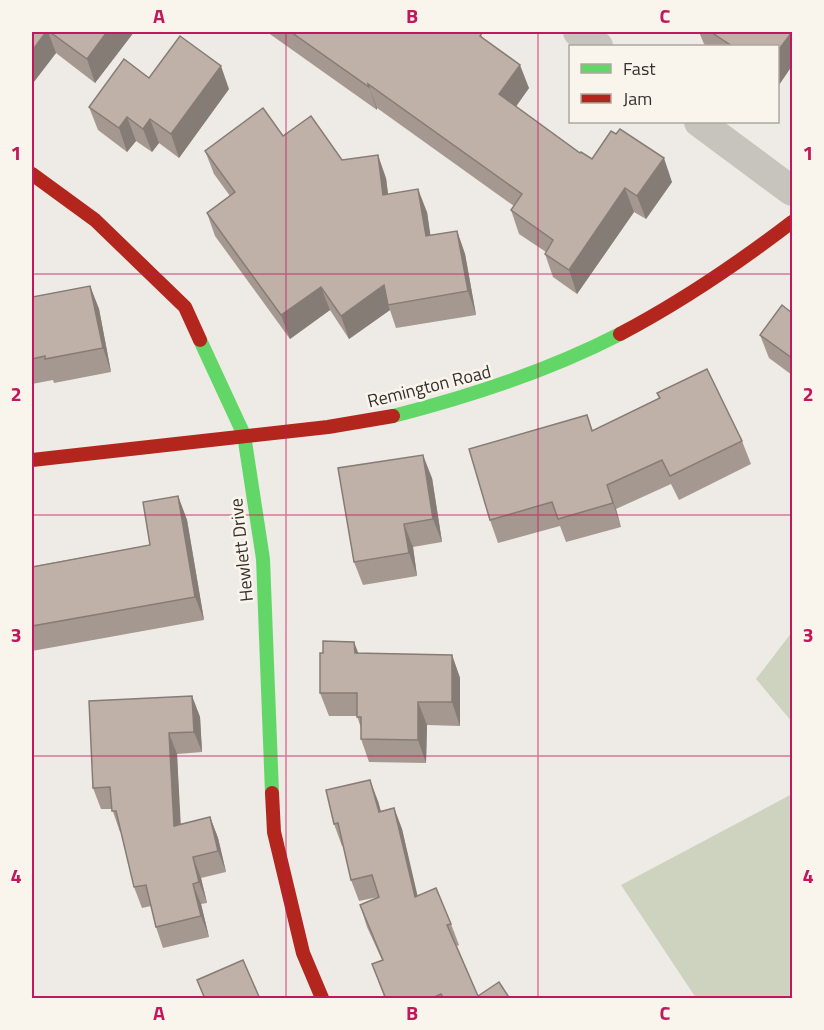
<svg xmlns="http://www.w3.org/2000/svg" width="824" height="1030" viewBox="0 0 824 1030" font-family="'Titillium Web',sans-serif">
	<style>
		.green { fill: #ced3c0 }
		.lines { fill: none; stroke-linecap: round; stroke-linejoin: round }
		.street { stroke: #c7c3bd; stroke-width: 30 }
		.fast { stroke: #63d668; stroke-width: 14 }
		.jam { stroke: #b3261e; stroke-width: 14 }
		.wall { fill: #a59890 }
		.shaded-wall { fill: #867c76 }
		.building { fill: #c0b1a8; stroke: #867c76; stroke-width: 1.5 }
		.grid { fill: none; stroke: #c2185b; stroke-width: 1.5; stroke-opacity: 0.55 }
		.labels { text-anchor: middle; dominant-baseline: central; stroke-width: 5; stroke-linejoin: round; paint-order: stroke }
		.street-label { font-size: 18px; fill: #38312b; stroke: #f9f5ed }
		.neatline { fill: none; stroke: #c2185b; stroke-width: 2 }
		.grid-label { font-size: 20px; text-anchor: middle; font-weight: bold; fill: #c2185b }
	</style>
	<rect width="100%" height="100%" fill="#eeeae5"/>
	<g class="green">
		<polygon points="792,632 792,722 756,679"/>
		<polygon points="792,794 792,998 696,998 621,885"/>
	</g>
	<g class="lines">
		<g class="street">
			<polyline points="578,32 598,46"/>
			<polyline points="699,122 792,191"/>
		</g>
		<g class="fast">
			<polyline points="200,340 244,435 263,559 272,793"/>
			<path d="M393,416C472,396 548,371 620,334"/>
		</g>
		<g class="jam">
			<polyline points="32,174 95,220 185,307 200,340"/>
			<path d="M620,334C681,302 737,264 792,222"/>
			<polyline points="32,460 328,427 393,416"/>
			<polyline points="272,793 274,832 303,953 322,998"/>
		</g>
	</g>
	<g class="wall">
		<polygon points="32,32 134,32 95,83 56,53 33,83 32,82"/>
		<polygon points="267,32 479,32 483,38 529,88 516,106 580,153 592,159 672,182 646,219 634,212 577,294 553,277 545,254 546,252 519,234 511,210 514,206 377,108 377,110"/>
		<polygon points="699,32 792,32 792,66 777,46 707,46 704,44"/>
		<polygon points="229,89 179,158 159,143 152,152 136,141 127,152 98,130 89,107"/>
		<polygon points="283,136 386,178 388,194 427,212 430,235 457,231 465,254 476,315 396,328 390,310 349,339 330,310 290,339 215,236 207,213 230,196 214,174 205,151"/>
		<polygon points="90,286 99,309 111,372 54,383 53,380 32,384 32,297"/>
		<polygon points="792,313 792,375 769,358 760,335"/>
		<polygon points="657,393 742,441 751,464 679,500 671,484 616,509 621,527 566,542 560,526 498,543 490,520 587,415 593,431 659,398"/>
		<polygon points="432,478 442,542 413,547 417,576 363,585 354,562"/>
		<polygon points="178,496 187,520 204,620 32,651 32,554 34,566 150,545"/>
		<polygon points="323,653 452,655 460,678 460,726 427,725 426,763 369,762 361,739 361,728 357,716 329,716 320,693"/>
		<polygon points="192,696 200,717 202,752 177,754 180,824 210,817 218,838 226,872 201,878 207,903 201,904 209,937 163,948 156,927 151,906 142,908 134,887 121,832 120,832 112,809 101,809 93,788"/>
		<polygon points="378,801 381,811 394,808 402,829 417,896 451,924 459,945 457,946 478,996 510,999 385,999 372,964 382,960 367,927 360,905 378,897 359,901 351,880 343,845 342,846 334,824"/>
	</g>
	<g class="shaded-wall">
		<polygon points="46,32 48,32 56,53 33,83 32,78 32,51"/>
		<polygon points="107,32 134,32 95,83 87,59"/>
		<polygon points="792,32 792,66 777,88 777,52"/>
		<polygon points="520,65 529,88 508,118 499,94"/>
		<polygon points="221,66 229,89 179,158 171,134"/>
		<polygon points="368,84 377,108 377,110 369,87"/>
		<polygon points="127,117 136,141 127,152 119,128"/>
		<polygon points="150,119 159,143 152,152 143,129"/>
		<polygon points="378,155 386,178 391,218 383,195"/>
		<polygon points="664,158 672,182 646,219 637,196"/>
		<polygon points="625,188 634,212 577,294 569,270"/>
		<polygon points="418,189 427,212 434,259 426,236"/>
		<polygon points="457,231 465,254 476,315 468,291"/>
		<polygon points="384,285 388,305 390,310 349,339 341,316"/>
		<polygon points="90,286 99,309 111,372 103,348"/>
		<polygon points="321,287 330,310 290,339 281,315"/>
		<polygon points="423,455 432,478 442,542 433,519"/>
		<polygon points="607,485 616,509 621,527"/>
		<polygon points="178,496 187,520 204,620 195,597"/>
		<polygon points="404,524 413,547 417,576 409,553"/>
		<polygon points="32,554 38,591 32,572"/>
		<polygon points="354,642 363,665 355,653"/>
		<polygon points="452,655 460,678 460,726 452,702"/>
		<polygon points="192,696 200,717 202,752 194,732"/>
		<polygon points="418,702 427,725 426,763 418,740"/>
		<polygon points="169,733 177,754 182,847 174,826"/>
		<polygon points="370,780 378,801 386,833 379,812"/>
		<polygon points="394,808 402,829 423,919 415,897"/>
		<polygon points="210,817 218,838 226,872 218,851"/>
		<polygon points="193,857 201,878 207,903 199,882"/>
		<polygon points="193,884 201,904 209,937 201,916"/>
	</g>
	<g class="building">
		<polygon points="32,32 46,32 32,51"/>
		<polygon points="50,32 107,32 87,59"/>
		<polygon points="291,32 479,32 482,33 480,36 520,65 499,94 580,153 581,152 592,159 611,131 616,134 620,129 664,158 637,196 625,188 569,270 545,254 553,240 511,210 522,194 368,84 369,87"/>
		<polygon points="711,32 792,32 777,52 777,46 732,46"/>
		<polygon points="180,36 221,66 171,134 150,119 143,129 127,117 119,128 89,107 124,59 149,78"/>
		<polygon points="263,108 283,136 311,116 342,160 378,155 383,195 418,189 426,236 457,231 468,291 388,305 384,285 341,316 321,287 281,315 207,213 235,192 205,151"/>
		<polygon points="90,286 103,348 45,359 45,356 32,359 32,297"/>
		<polygon points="782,305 792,313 792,358 760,335"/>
		<polygon points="707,369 742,441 670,476 662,460 607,485 613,503 558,519 552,502 490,520 469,449 587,415 592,431 660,398 657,393"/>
		<polygon points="423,455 433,519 404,524 409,553 354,562 338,468"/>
		<polygon points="178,496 195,597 32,626 32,567 150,545 143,502"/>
		<polygon points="323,641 354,642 355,653 452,655 452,702 418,702 418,740 361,739 361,717 357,717 357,693 320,693 320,653 323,653"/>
		<polygon points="192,696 194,732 169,733 174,826 210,817 218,851 193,857 199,882 193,884 201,916 156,927 146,885 134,887 116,811 112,811 110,787 93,788 89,701"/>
		<polygon points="370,780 379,812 394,808 415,897 436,888 451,924 447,925 478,996 499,982 510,999 444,999 441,994 430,999 386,999 372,964 383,960 360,905 379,897 372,875 351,880 338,823 334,824 326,790"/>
		<polygon points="243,960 260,999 205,999 197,980"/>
	</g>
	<path class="grid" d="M286,32V998M538,32V998M32,274H792M32,515H792M32,756H792"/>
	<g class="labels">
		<g class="street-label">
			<text transform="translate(429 386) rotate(-14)">Remington Road</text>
			<text transform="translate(241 550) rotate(-96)">Hewlett Drive</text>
		</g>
	</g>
	<rect width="824" height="1030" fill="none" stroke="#f9f5ed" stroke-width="66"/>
	<rect x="569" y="45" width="210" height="78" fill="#f9f5ed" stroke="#aca79f" stroke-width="1.5"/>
	<rect x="581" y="64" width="30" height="9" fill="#63d668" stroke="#aca79f" stroke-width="1.5"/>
	<text x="623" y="75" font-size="18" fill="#38312b">Fast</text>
	<rect x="581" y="94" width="30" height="9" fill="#b3261e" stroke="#aca79f" stroke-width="1.5"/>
	<text x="623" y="105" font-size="18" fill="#38312b">Jam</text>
	<rect x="33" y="33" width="758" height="964" class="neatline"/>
	<g class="grid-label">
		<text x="159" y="23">A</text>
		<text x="412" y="23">B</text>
		<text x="665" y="23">C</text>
		<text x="16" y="160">1</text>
		<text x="808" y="160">1</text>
		<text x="16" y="401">2</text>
		<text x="808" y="401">2</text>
		<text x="16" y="642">3</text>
		<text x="808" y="642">3</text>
		<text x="16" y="883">4</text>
		<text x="808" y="883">4</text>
		<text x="159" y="1020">A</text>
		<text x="412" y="1020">B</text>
		<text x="665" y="1020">C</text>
	</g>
</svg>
